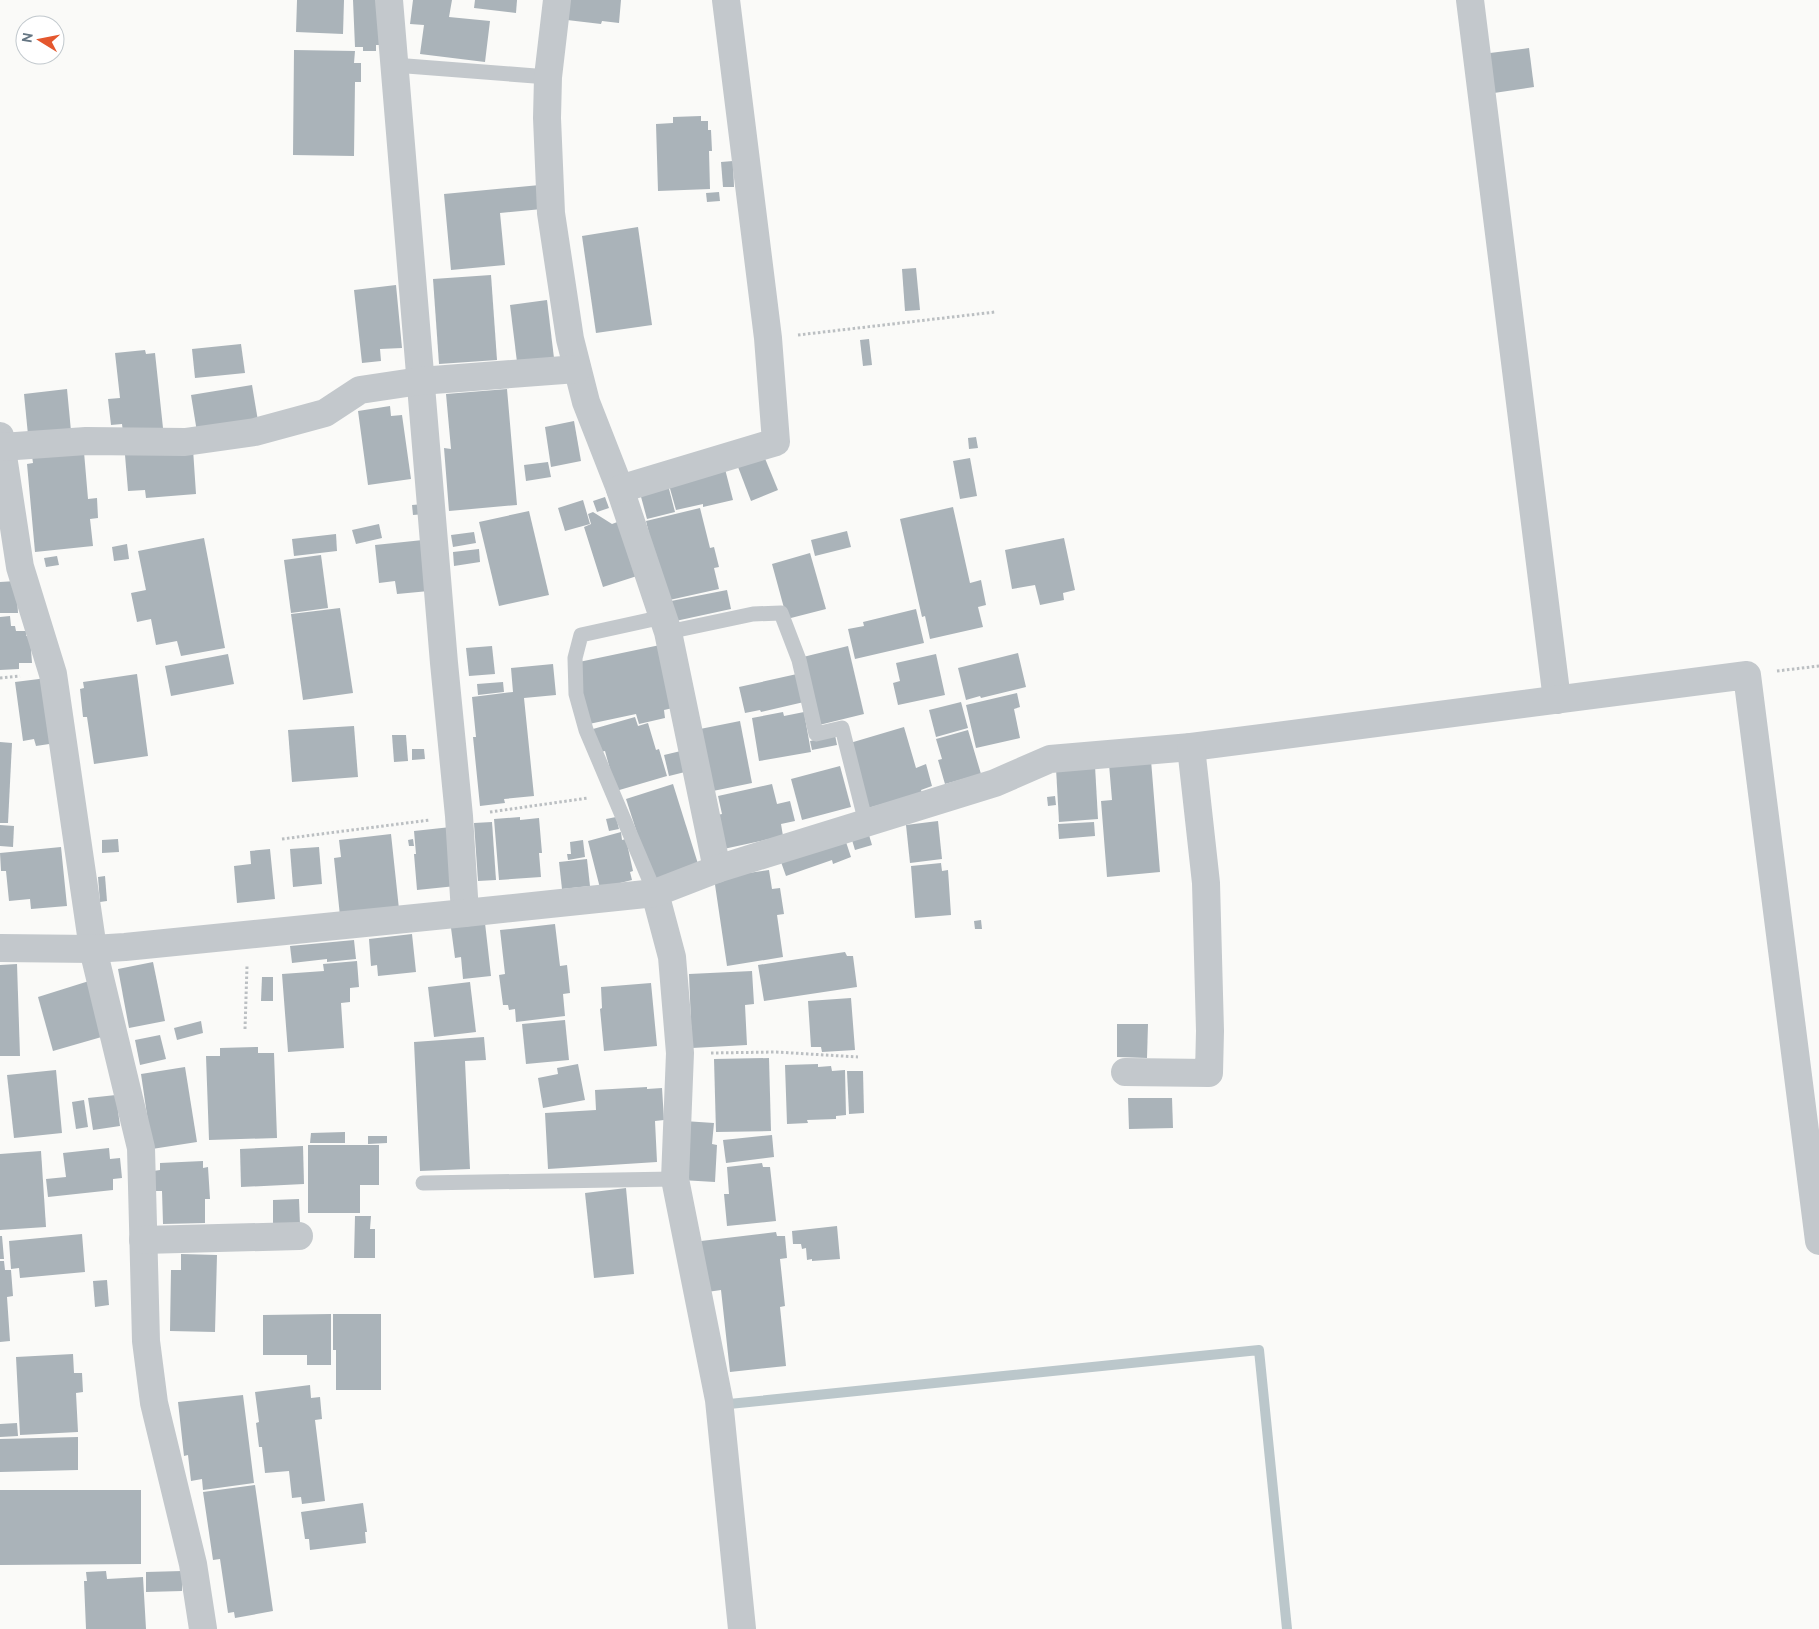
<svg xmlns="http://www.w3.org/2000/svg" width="1819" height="1629" viewBox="0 0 1819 1629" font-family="Overpass,sans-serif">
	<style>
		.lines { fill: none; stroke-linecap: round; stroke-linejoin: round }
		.stream { stroke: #bbc7cb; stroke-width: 10 }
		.building { fill: #aab3b9 }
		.path { stroke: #bbbfc2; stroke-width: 3; stroke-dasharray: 2.5 2.5; stroke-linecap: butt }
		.lane { stroke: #c3c8cc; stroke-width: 15 }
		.street { stroke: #c3c8cc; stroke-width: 28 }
	</style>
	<rect width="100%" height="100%" fill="#fafaf8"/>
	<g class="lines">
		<polyline class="stream" points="729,1404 1259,1350 1287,1629"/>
	</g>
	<g class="building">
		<polygon points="297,0 344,0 343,34 296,32"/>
		<polygon points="353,0 379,0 383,45 376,45 376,51 363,51 363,47 355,47"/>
		<polygon points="413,0 452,0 449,17 490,21 485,62 420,54 424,25 410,24"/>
		<polygon points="475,0 517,0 516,13 474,8"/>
		<polygon points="570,0 621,0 619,23 602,21 601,24 567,20"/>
		<polygon points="1529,48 1534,87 1494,93 1490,53"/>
		<polygon points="294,50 355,51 354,63 361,63 361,82 355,82 354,156 293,155"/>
		<polygon points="701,116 701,121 708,121 708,130 711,130 712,151 709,151 710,189 658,191 656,124 673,123 673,117"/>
		<polygon points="733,161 734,187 723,187 721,162"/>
		<polygon points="540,185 542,209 500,213 505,265 451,270 444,194"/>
		<polygon points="719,192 720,201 707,202 706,193"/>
		<polygon points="638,227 652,325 596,333 582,236"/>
		<polygon points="916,268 920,310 905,311 902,269"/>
		<polygon points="491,275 497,360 439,364 433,279"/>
		<polygon points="396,285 402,348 380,349 381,361 362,363 354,290"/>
		<polygon points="547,300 554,358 517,362 510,305"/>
		<polygon points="869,339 872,365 863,366 860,340"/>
		<polygon points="241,344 245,373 195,378 192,349"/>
		<polygon points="145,350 146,354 155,353 163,428 123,432 122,424 111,425 108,399 120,398 115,353"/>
		<polygon points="252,385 258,421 197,432 191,395"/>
		<polygon points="67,389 71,431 28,435 24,394"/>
		<polygon points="507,389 517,505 449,511 444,448 451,449 446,394"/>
		<polygon points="390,406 391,416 402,415 411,479 368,485 358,411"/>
		<polygon points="574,421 581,461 551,467 545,427"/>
		<polygon points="976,437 978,448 969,449 968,438"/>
		<polygon points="193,449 196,494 146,498 145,490 128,491 125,455"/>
		<polygon points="84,452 88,499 97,498 98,518 90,519 93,546 35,552 27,464 33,463 32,456"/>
		<polygon points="764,456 778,490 751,501 738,467"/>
		<polygon points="970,458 977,496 960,499 953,461"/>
		<polygon points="548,462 551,477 526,481 524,465"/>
		<polygon points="725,469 733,500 703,507 703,504 676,510 669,485"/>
		<polygon points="668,485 675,512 647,519 640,493"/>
		<polygon points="605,497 609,508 597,512 593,501"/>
		<polygon points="583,500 590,524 565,531 558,508"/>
		<polygon points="424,504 425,514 413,515 412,505"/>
		<polygon points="953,507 970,583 981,580 986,605 978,607 983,627 930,639 925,616 922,617 900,519"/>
		<polygon points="700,508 710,548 714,547 719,567 714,568 719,589 665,601 646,521"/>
		<polygon points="529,511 549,595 499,606 479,522"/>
		<polygon points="593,512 612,524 620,521 637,576 603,587 584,527 591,524 588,514"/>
		<polygon points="379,524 382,538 356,544 352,530"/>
		<polygon points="847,531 851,547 815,556 811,540"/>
		<polygon points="474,532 476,543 453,547 451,535"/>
		<polygon points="336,534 337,551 294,556 292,539"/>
		<polygon points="204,538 225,648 181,656 177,641 156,645 151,619 137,622 131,593 146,590 138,551"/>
		<polygon points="1064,538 1075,590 1063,593 1064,600 1040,605 1035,585 1012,589 1005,550"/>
		<polygon points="423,540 429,591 397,594 395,581 379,583 375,545"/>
		<polygon points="127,544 129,559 114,561 112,547"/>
		<polygon points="479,549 480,562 454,566 453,552"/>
		<polygon points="810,553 826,609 787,619 772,564"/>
		<polygon points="321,555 328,608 291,613 284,560"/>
		<polygon points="57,556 59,565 46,567 44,558"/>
		<polygon points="16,581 18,613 0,613 0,582"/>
		<polygon points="727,590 731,609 671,622 666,602"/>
		<polygon points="340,608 353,693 303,700 291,614"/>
		<polygon points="916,609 924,643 855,659 848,629 864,626 863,622"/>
		<polygon points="10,616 11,626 15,626 16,631 26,631 26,636 30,636 32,663 19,663 19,669 0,670 0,617"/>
		<polygon points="660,645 673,708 664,710 665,718 639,724 636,714 589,724 580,679 579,662"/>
		<polygon points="492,646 495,674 469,676 466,648"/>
		<polygon points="848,646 864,714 819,725 803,657"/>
		<polygon points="1018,653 1026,687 981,698 980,696 966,700 958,668"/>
		<polygon points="228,654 234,684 171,696 165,666"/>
		<polygon points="936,654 945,695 898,705 893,683 900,681 896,663"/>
		<polygon points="553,664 556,695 524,698 534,796 504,799 505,803 480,806 473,737 476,737 472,697 513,692 511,668"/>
		<polygon points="137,674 148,756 94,764 87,717 83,717 80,689 84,688 83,682"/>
		<polygon points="797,674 804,702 761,712 760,710 745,713 739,687"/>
		<polygon points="47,678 56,743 36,746 34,739 23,741 15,682"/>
		<polygon points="503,682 504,692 478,695 477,684"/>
		<polygon points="1017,693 1020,707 1014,709 1020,738 976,748 966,705"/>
		<polygon points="961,702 968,728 936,737 929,710"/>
		<polygon points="783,712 784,716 804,712 811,752 759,761 752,718"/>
		<polygon points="635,717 638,726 648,723 656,750 659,749 667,776 616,791 605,751 600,752 593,729"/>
		<polygon points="740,721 752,783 708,792 695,730"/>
		<polygon points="354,726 358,777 292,782 288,730"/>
		<polygon points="904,727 916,768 926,764 932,786 921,790 922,793 868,808 850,743"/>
		<polygon points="968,730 981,774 945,784 938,760 942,759 936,739"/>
		<polygon points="392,735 406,735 408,761 394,762"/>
		<polygon points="835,735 837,745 812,750 810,741"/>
		<polygon points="0,742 12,743 8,823 0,823"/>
		<polygon points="412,749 424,749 425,759 412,760"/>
		<polygon points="685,750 689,771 669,776 664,755"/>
		<polygon points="1151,760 1160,872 1107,877 1101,801 1112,800 1109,764"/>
		<polygon points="840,766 851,807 802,820 791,779"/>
		<polygon points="1095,766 1098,819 1059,822 1056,768"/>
		<polygon points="673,784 699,867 653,882 626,799"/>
		<polygon points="772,784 777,804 790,801 795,821 781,824 783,836 719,850 712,816 722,814 718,796"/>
		<polygon points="1055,796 1056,805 1048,806 1047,797"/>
		<polygon points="520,817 520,820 539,818 542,853 539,853 541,877 499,880 494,819"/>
		<polygon points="616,817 619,829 609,831 606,819"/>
		<polygon points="938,821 942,859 910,863 906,825"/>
		<polygon points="492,822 496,880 478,881 474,823"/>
		<polygon points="1094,822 1095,836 1059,839 1058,824"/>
		<polygon points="0,825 14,826 13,847 0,846"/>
		<polygon points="451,827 456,886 417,890 414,854 416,854 414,831"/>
		<polygon points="621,832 622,840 626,839 633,871 630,872 632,880 600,888 588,841"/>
		<polygon points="391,834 399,909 340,916 334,858 341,857 339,840"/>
		<polygon points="869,835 872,845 855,850 852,840"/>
		<polygon points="118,839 119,852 102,853 102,840"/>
		<polygon points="413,839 414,846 409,846 408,840"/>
		<polygon points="845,839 851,857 833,864 832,860 786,876 781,862"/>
		<polygon points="583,840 585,857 568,860 567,854 571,854 570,842"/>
		<polygon points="61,847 67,906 31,909 30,899 9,901 6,871 1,871 0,853"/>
		<polygon points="319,847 322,884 293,887 290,849"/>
		<polygon points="270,849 275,899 237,903 234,866 251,864 250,851"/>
		<polygon points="587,859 590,886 562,889 559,862"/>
		<polygon points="941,863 942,871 948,870 951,915 915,918 911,866"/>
		<polygon points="769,870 772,889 780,888 784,914 777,915 783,957 727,966 714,878"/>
		<polygon points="105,876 107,901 100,902 98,877"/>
		<polygon points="981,920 982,929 975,929 974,921"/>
		<polygon points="485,923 491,976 463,979 461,957 455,958 451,928"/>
		<polygon points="555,924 560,966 567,965 570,993 563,994 565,1016 516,1022 515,1009 509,1010 508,1005 503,1005 499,975 505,974 500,930"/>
		<polygon points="412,934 416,972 378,976 377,965 371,966 369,939"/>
		<polygon points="354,940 356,959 327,962 327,959 292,963 290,946"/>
		<polygon points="845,952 847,956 853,956 857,987 764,1001 758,965"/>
		<polygon points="357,961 359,987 350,988 350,1002 341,1003 344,1048 288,1052 282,974 324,971 323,964"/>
		<polygon points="153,962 165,1021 129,1028 118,969"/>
		<polygon points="17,964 20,1056 0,1056 0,965"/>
		<polygon points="752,971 754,1004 745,1005 747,1045 692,1048 689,974"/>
		<polygon points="262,977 273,977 273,1001 261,1001"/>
		<polygon points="89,981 105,1036 53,1051 38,997"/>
		<polygon points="470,982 476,1032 434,1037 428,987"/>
		<polygon points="651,983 657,1046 604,1051 600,1009 602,1008 601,987"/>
		<polygon points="851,998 855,1050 822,1052 821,1047 811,1047 808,1001"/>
		<polygon points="565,1020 569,1060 526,1064 522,1024"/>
		<polygon points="201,1021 203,1033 177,1040 174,1028"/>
		<polygon points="1117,1024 1148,1024 1147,1058 1117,1057"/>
		<polygon points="160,1035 166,1059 140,1065 135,1040"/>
		<polygon points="484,1037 486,1060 465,1061 470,1169 420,1171 414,1042"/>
		<polygon points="258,1047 258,1053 274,1053 277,1138 209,1140 206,1056 220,1056 220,1048"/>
		<polygon points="769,1058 771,1131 716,1132 714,1059"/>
		<polygon points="578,1064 585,1100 543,1108 538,1078 558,1074 557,1068"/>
		<polygon points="818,1064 818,1067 831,1066 832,1071 845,1070 846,1115 836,1116 836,1119 807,1120 808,1123 787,1124 785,1065"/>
		<polygon points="185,1067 197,1142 152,1149 141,1074"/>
		<polygon points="56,1070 62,1133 14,1138 7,1075"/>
		<polygon points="847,1071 863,1071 864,1113 849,1114"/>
		<polygon points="647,1087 647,1089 662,1088 664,1120 655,1121 657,1162 548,1169 545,1113 596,1110 595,1090"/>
		<polygon points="116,1095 120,1126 93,1130 88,1098"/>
		<polygon points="1128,1098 1172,1098 1173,1128 1129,1129"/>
		<polygon points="84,1100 88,1127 76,1129 72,1102"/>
		<polygon points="684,1121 714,1123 712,1144 717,1145 715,1182 681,1180"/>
		<polygon points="345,1132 345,1143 310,1143 311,1133"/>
		<polygon points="772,1135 774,1157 726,1163 723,1140"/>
		<polygon points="368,1136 387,1136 387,1143 368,1144"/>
		<polygon points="308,1145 379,1145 379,1185 360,1185 360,1213 308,1213"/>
		<polygon points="303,1146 304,1184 241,1187 240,1149"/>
		<polygon points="109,1148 110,1159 120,1158 122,1178 113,1179 113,1190 48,1197 46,1179 66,1177 63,1153"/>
		<polygon points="41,1151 46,1227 0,1230 0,1154"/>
		<polygon points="203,1161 203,1168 208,1167 210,1199 205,1199 205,1223 163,1224 162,1191 154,1191 153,1171 160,1170 160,1163"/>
		<polygon points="762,1163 763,1167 770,1167 776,1221 727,1226 724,1194 729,1194 727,1167"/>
		<polygon points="626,1188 634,1274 594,1278 585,1193"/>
		<polygon points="299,1199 300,1225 273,1225 273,1200"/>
		<polygon points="355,1216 371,1216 370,1229 375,1229 375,1258 354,1258"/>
		<polygon points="837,1226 840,1259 812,1261 812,1259 807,1260 806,1248 802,1249 801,1244 793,1244 792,1231"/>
		<polygon points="776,1232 777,1236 785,1236 787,1258 780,1259 785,1306 780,1307 786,1366 730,1372 721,1290 707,1292 701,1241"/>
		<polygon points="82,1234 85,1272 20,1278 19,1268 11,1269 9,1241"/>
		<polygon points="0,1236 2,1236 4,1259 0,1259"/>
		<polygon points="181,1254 217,1255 215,1332 170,1331 171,1270 181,1270"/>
		<polygon points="0,1261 4,1261 5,1270 11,1270 13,1296 7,1297 10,1341 0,1342"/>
		<polygon points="107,1280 109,1305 95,1307 93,1281"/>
		<polygon points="331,1314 331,1365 307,1365 307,1355 263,1355 263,1315"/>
		<polygon points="333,1314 381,1314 381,1390 336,1390 336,1350 333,1350"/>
		<polygon points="73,1354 74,1373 82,1373 83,1392 76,1393 78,1432 20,1435 16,1357"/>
		<polygon points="310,1385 311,1398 320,1397 322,1419 315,1420 325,1501 302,1504 301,1497 292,1498 289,1471 265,1473 262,1447 259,1447 256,1423 259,1422 255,1392"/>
		<polygon points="243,1395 254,1483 203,1490 202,1479 191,1481 188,1455 184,1456 178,1402"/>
		<polygon points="17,1423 18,1436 0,1437 0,1424"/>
		<polygon points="78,1437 78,1470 0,1472 0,1439"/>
		<polygon points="255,1485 273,1611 235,1618 234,1612 228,1613 220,1559 213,1560 203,1492"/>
		<polygon points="0,1490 141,1490 141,1564 0,1565"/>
		<polygon points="363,1503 367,1532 365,1532 366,1543 310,1550 309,1539 305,1539 301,1512"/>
		<polygon points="106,1571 107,1579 143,1577 146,1629 86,1629 84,1581 87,1581 86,1572"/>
		<polygon points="182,1571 182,1591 146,1592 146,1572"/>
	</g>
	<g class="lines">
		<g class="path">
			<polyline points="798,335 995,312"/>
			<polyline points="1777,671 1819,666"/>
			<polyline points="0,678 20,676"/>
			<polyline points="490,812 588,798"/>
			<polyline points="282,839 430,820"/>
			<polyline points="245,1029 247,966"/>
			<polyline points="711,1053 776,1052 858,1057"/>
		</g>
		<g class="lane">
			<polyline points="394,65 548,77"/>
			<polyline points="668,632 753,614 781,613 799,660 816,734 842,728 866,823"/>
			<polyline points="655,893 586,730 576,694 575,658 581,635 663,617"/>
			<polyline points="423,1183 675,1179"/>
		</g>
		<g class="street">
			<polyline points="389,0 444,663 459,816 465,913"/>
			<polyline points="557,0 548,77 547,118 551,213 570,339 586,402 620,489 668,632 717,869"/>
			<polyline points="1470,0 1557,700"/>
			<polyline points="0,436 20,567 53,674 93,949 141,1148 146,1341 154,1403 193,1564 203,1629"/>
			<polyline points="2,447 86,441 185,442 255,432 325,413 360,390 420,381 577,369"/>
			<polyline points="620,489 776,442 768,338 726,0"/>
			<polyline points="655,893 672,957 680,1053 675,1179 719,1400 742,1629"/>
			<polyline points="0,948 93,949 125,947 465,913 655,893 717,869 995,783 1050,759 1191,747 1747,675 1819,1241"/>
			<polyline points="1125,1072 1209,1073 1210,1031 1206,883 1191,747"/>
			<polyline points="143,1240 299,1236"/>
		</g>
	</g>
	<g transform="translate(40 40) rotate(280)"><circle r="24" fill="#ffffff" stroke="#c1c8cd"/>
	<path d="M0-4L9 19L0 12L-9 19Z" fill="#e4572e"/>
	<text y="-8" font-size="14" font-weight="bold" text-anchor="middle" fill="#657683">N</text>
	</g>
</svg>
